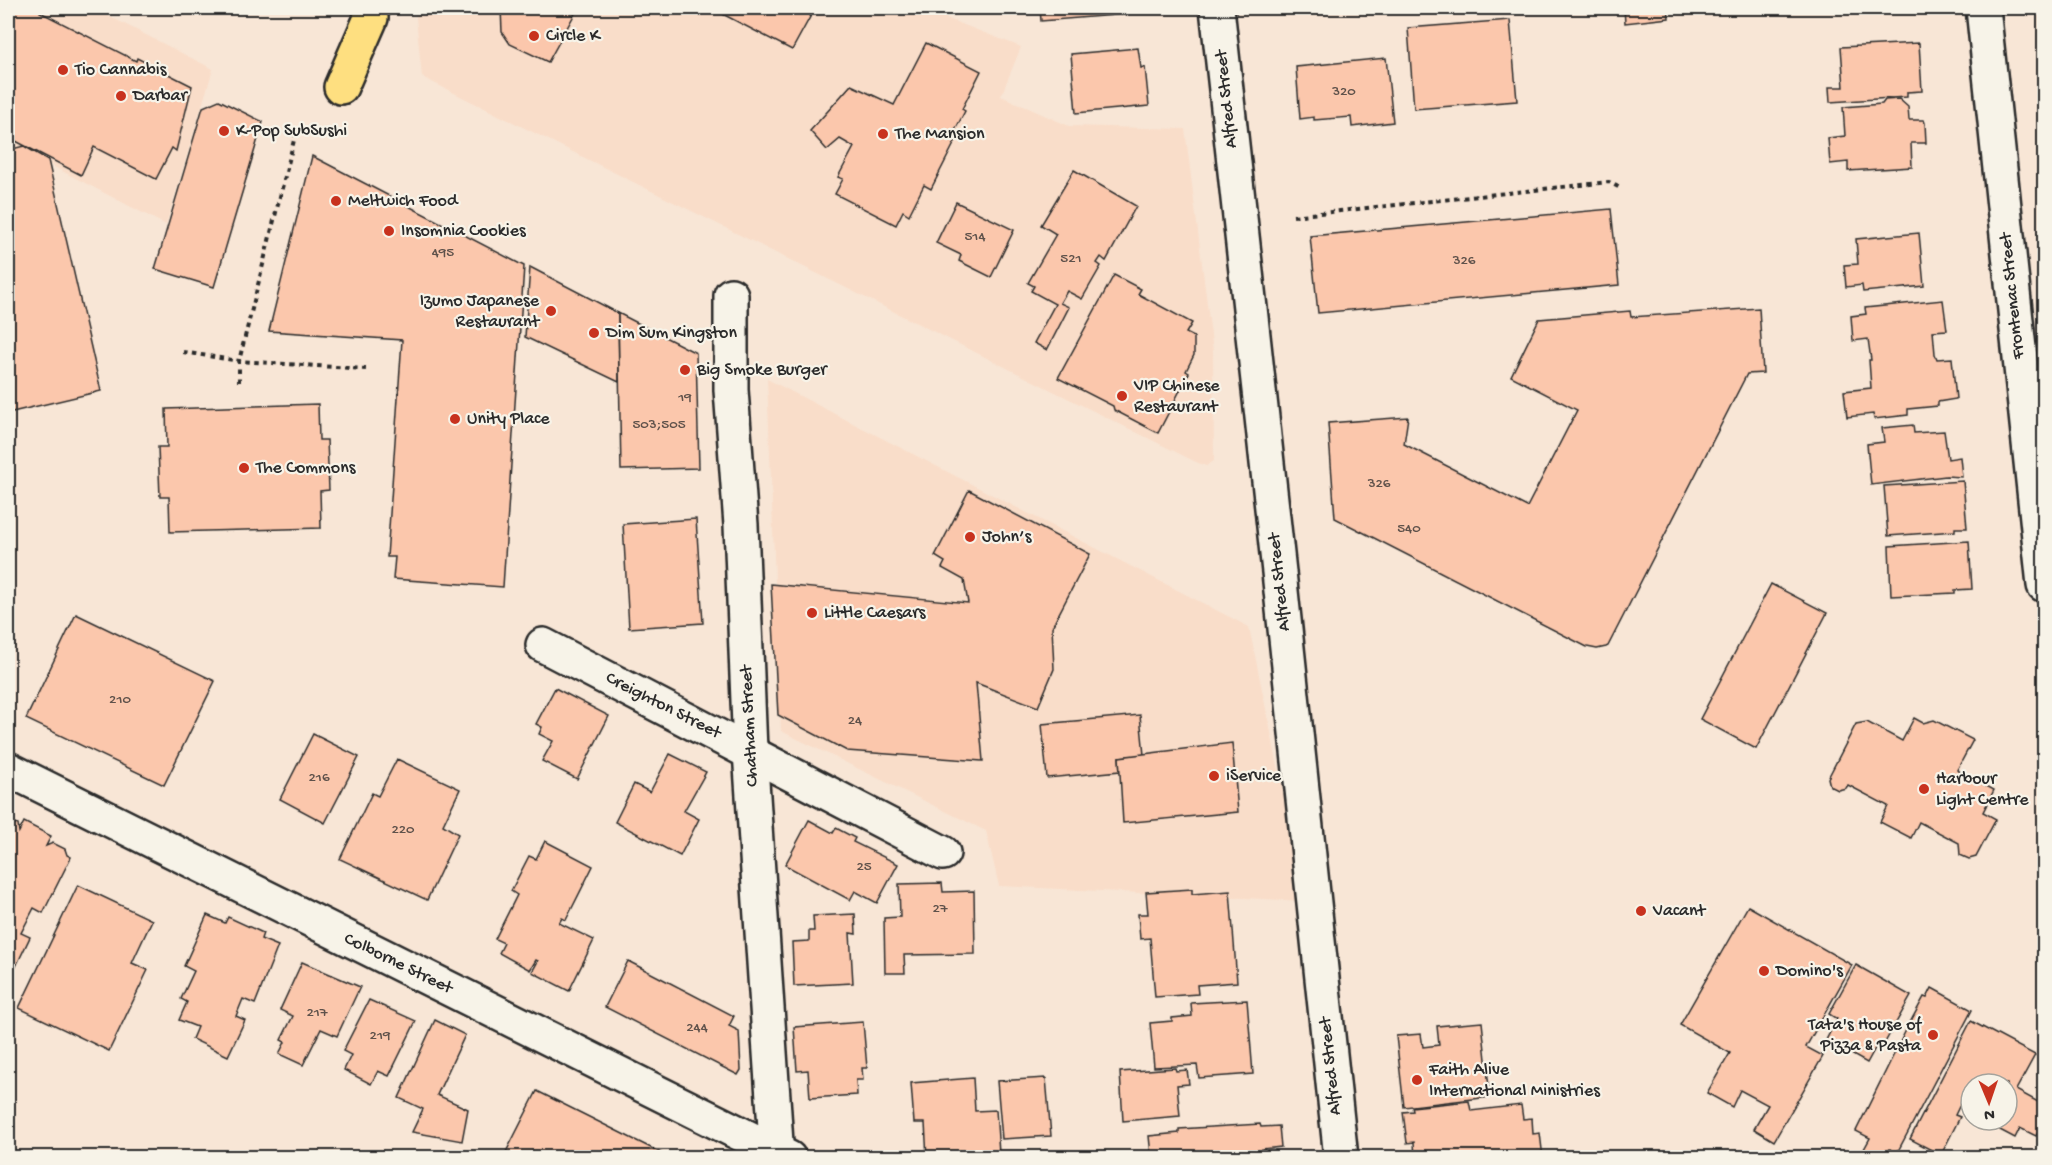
<svg xmlns="http://www.w3.org/2000/svg" width="2052" height="1165" viewBox="0 0 2052 1165" font-family="'Gochi Hand',sans-serif">
	<style>
		.built { fill: #f9ddc9 }
		.building { fill: #fbc7ac; stroke: #2b2b2b; stroke-width: 1.5 }
		.lines { fill: none; stroke-linecap: round; stroke-linejoin: round }
		.minor-casing { stroke: #2b2b2b; stroke-width: 38 }
		.major-casing { stroke: #2b2b2b; stroke-width: 38 }
		.path { stroke: #2b2b2b; stroke-width: 4; stroke-dasharray: 4.5 4.5; stroke-linecap: butt }
		.minor { stroke: #f7f3e8; stroke-width: 33 }
		.major { stroke: #fedf80; stroke-width: 33 }
		.poi-dot { fill: #c8321e; stroke: #f7f3e8; stroke-width: 2 }
		.labels { text-anchor: middle; dominant-baseline: central; stroke-width: 4.5; stroke-linejoin: round; paint-order: stroke }
		.number-label { font-size: 15px; fill: #5f524b }
		.poi-label { font-size: 18px; fill: #2b2b2b; stroke: #f7f3e8; text-anchor: start }
		.street-label { font-size: 18px; fill: #2b2b2b; stroke: #f7f3e8 }
	</style>
	<rect width="100%" height="100%" fill="#f8e6d6"/>
	<filter id="ink" filterUnits="userSpaceOnUse"><feTurbulence type="fractalNoise" baseFrequency=".0167" numOctaves="2"/><feDisplacementMap in="SourceGraphic" scale="12" xChannelSelector="R" yChannelSelector="G"/><feConvolveMatrix kernelMatrix="1 2 1 2 8 2 1 2 1" color-interpolation-filters="sRGB"/></filter>
	<g filter="url(#ink)">
		<g class="built">
			<polygon points="8,8 93,8 213,69 166,225 8,143"/>
			<polygon points="415,8 920,8 1021,47 1001,96 1069,126 1185,129 1213,351 1214,461 1206,466 1196,462 422,77"/>
			<polygon points="767,379 1249,627 1306,901 999,886 986,831 781,731"/>
		</g>
		<g class="building">
			<polygon points="8,8 42,8 40,12 136,61 137,58 192,86 176,151 172,148 156,179 94,147 81,175 8,137"/>
			<polygon points="501,8 578,8 548,62 510,44 502,32"/>
			<polygon points="711,8 815,8 792,50"/>
			<polygon points="1010,8 1129,8 1128,14 1041,21 1040,8 1010,9"/>
			<polygon points="1624,8 1668,8 1669,18 1625,23"/>
			<polygon points="1842,8 1904,8 1842,12"/>
			<polygon points="1510,20 1517,101 1414,109 1408,28"/>
			<polygon points="926,43 981,71 962,109 965,111 952,136 957,138 931,189 924,185 909,215 903,211 896,225 835,194 843,179 838,177 854,147 840,139 827,150 810,131 851,85 894,105"/>
			<polygon points="1919,43 1922,91 1907,92 1907,97 1830,102 1829,87 1844,87 1841,47"/>
			<polygon points="1138,48 1141,68 1145,67 1149,106 1076,113 1071,54"/>
			<polygon points="1386,58 1393,122 1352,127 1351,117 1314,120 1314,117 1300,119 1296,67"/>
			<polygon points="1899,99 1908,107 1909,120 1924,120 1925,123 1926,143 1911,143 1912,167 1848,171 1848,162 1830,164 1828,138 1845,136 1843,107 1882,104 1885,100"/>
			<polygon points="219,100 263,122 214,287 155,269 203,107"/>
			<polygon points="24,146 48,160 101,391 8,413 8,150"/>
			<polygon points="312,156 524,266 503,587 393,579 395,557 387,557 402,340 269,331"/>
			<polygon points="1074,170 1136,206 1106,261 1101,257 1097,263 1101,266 1082,299 1067,291 1060,303 1069,307 1047,350 1034,343 1055,304 1031,291 1034,286 1028,283 1056,234 1041,225"/>
			<polygon points="956,202 1014,230 991,277 959,261 961,255 936,243"/>
			<polygon points="1611,209 1619,285 1318,313 1310,236"/>
			<polygon points="1919,233 1924,286 1863,292 1862,285 1846,287 1844,265 1858,264 1856,239"/>
			<polygon points="530,267 618,313 619,382 525,337"/>
			<polygon points="1114,275 1141,289 1138,294 1192,323 1186,333 1194,337 1194,355 1186,371 1189,373 1158,433 1114,410 1113,406 1058,378"/>
			<polygon points="1943,300 1947,330 1933,331 1935,354 1937,359 1952,358 1956,399 1938,402 1938,406 1908,409 1908,415 1874,419 1873,414 1847,417 1844,391 1871,388 1869,360 1871,360 1868,339 1853,341 1851,316 1866,314 1865,308"/>
			<polygon points="1759,308 1763,373 1747,374 1608,646 1606,647 1597,649 1587,647 1335,518 1328,423 1408,417 1404,444 1527,507 1577,410 1511,376 1539,319 1630,311 1631,317"/>
			<polygon points="618,313 696,353 699,468 621,470"/>
			<polygon points="318,404 319,440 327,440 329,490 320,491 321,528 170,532 169,497 160,497 158,447 167,447 166,409"/>
			<polygon points="1913,425 1914,433 1944,431 1948,459 1960,457 1962,477 1946,476 1871,485 1867,444 1884,442 1882,428"/>
			<polygon points="1963,481 1967,528 1955,528 1955,531 1888,536 1884,486"/>
			<polygon points="969,490 1090,554 1052,627 1054,669 1038,707 976,683 983,761 982,761 847,751 778,715 771,584 968,603 964,580 942,568 945,562 935,556"/>
			<polygon points="696,519 703,623 629,628 623,524"/>
			<polygon points="1969,541 1972,589 1955,590 1955,593 1891,596 1889,546"/>
			<polygon points="1771,584 1827,613 1756,749 1700,719"/>
			<polygon points="76,614 215,681 164,785 26,719"/>
			<polygon points="555,688 609,716 577,779 542,761 553,741 539,734 542,727 536,724"/>
			<polygon points="1140,715 1144,755 1119,757 1120,771 1047,778 1042,724"/>
			<polygon points="1914,718 1923,723 1934,720 1973,740 1957,770 1994,790 1983,812 1996,819 1976,857 1969,859 1960,855 1959,843 1919,822 1911,838 1880,822 1888,806 1848,785 1846,788 1838,790 1830,786 1828,778 1856,724 1867,722 1902,741"/>
			<polygon points="313,734 359,757 325,823 280,799"/>
			<polygon points="1232,743 1238,812 1123,823 1119,757"/>
			<polygon points="670,754 706,772 684,811 699,819 680,856 615,822 634,784 650,792"/>
			<polygon points="397,759 460,789 443,825 458,834 427,900 340,859 372,793 378,796"/>
			<polygon points="8,820 18,825 19,832 24,822 51,836 46,846 53,843 65,849 67,855 71,857 43,913 34,908 21,933 30,937 8,983"/>
			<polygon points="809,820 833,833 836,828 855,838 853,842 898,864 877,903 855,891 850,900 785,865"/>
			<polygon points="545,841 593,866 566,920 562,918 559,923 594,940 569,991 532,972 538,961 536,960 530,970 499,953 504,943 495,939 517,895 511,891 529,856 536,859"/>
			<polygon points="942,883 943,892 974,891 975,954 904,955 905,973 885,973 884,918 900,917 899,884"/>
			<polygon points="78,885 152,920 132,963 148,970 109,1051 19,1008"/>
			<polygon points="1192,889 1192,894 1230,891 1237,982 1197,985 1198,994 1155,997 1150,938 1140,939 1138,914 1148,914 1146,892"/>
			<polygon points="1748,906 1852,965 1806,1047 1823,1056 1774,1141 1754,1129 1768,1105 1740,1090 1732,1107 1707,1093 1730,1053 1680,1025"/>
			<polygon points="855,914 856,934 850,933 853,983 794,986 792,942 809,941 809,931 814,931 813,916"/>
			<polygon points="207,915 225,923 228,917 263,933 261,939 278,946 255,1004 243,999 236,1016 245,1020 228,1056 192,1039 197,1027 179,1020 187,1002 181,999 194,971 184,966"/>
			<polygon points="628,961 734,1016 729,1026 739,1031 741,1070 738,1075 605,1007"/>
			<polygon points="302,962 360,987 337,1036 321,1029 303,1065 279,1054 285,1042 281,1040 293,1016 280,1010"/>
			<polygon points="1856,965 1911,996 1883,1046 1878,1043 1867,1063 1826,1040 1837,1019 1829,1014"/>
			<polygon points="1932,988 1972,1010 1897,1153 1890,1149 1885,1158 1876,1158 1863,1151 1870,1138 1856,1131 1907,1028 1924,997 1927,998"/>
			<polygon points="369,1000 416,1021 389,1076 378,1071 371,1084 344,1070 351,1055 343,1051"/>
			<polygon points="1247,1000 1253,1074 1199,1078 1197,1065 1154,1067 1150,1023 1172,1021 1172,1018 1192,1016 1191,1003"/>
			<polygon points="435,1020 465,1035 437,1095 468,1109 462,1141 412,1132 423,1109 399,1098"/>
			<polygon points="1971,1021 2035,1055 2016,1090 2040,1103 2043,1123 2036,1136 2020,1128 2015,1138 1981,1120 2007,1120 2007,1084 1971,1084 1971,1089 1968,1088 1955,1115 1960,1117 1941,1155 1910,1139"/>
			<polygon points="863,1022 867,1068 862,1068 863,1080 856,1080 857,1095 810,1098 808,1070 797,1071 794,1027"/>
			<polygon points="1482,1022 1490,1097 1404,1107 1396,1036 1421,1034 1423,1047 1439,1045 1437,1026"/>
			<polygon points="1175,1068 1176,1071 1187,1070 1189,1084 1177,1085 1180,1116 1123,1121 1120,1072"/>
			<polygon points="973,1078 975,1111 996,1110 999,1153 973,1154 974,1158 927,1158 925,1123 914,1123 911,1083"/>
			<polygon points="1046,1078 1051,1136 1002,1139 997,1081"/>
			<polygon points="537,1091 671,1158 503,1158"/>
			<polygon points="1469,1101 1471,1111 1521,1105 1523,1119 1532,1118 1533,1134 1540,1133 1543,1158 1415,1158 1414,1142 1407,1143 1403,1112 1413,1111 1412,1107"/>
			<polygon points="1260,1124 1261,1127 1279,1126 1281,1147 1262,1149 1262,1158 1182,1158 1182,1152 1151,1155 1149,1136 1179,1133 1179,1129"/>
		</g>
		<g class="lines">
			<g class="minor-casing">
				<g id="minor">
					<polyline points="1217,8 1279,572 1341,1158"/>
					<polyline points="1983,8 2044,585"/>
					<polyline points="731,295 731,390 741,525 750,751 777,1158"/>
					<polyline points="543,645 943,853"/>
					<polyline points="8,769 789,1158"/>
				</g>
			</g>
			<g class="major-casing">
				<polyline id="major" points="341,87 371,18 370,8"/>
			</g>
			<g class="path">
				<polyline points="1293,216 1609,182 1620,188"/>
				<polyline points="183,352 239,361 366,369"/>
				<polyline points="239,382 239,361 297,128"/>
			</g>
			<use href="#minor" class="minor"/>
			<use href="#major" class="major"/>
		</g>
	</g>
	<g class="poi-dot">
		<circle cx="534" cy="36" r="6"/>
		<circle cx="63" cy="70" r="6"/>
		<circle cx="121" cy="96" r="6"/>
		<circle cx="224" cy="131" r="6"/>
		<circle cx="883" cy="134" r="6"/>
		<circle cx="336" cy="201" r="6"/>
		<circle cx="389" cy="231" r="6"/>
		<circle cx="551" cy="311" r="6"/>
		<circle cx="594" cy="333" r="6"/>
		<circle cx="685" cy="370" r="6"/>
		<circle cx="1122" cy="396" r="6"/>
		<circle cx="455" cy="419" r="6"/>
		<circle cx="244" cy="468" r="6"/>
		<circle cx="970" cy="537" r="6"/>
		<circle cx="812" cy="613" r="6"/>
		<circle cx="1214" cy="776" r="6"/>
		<circle cx="1924" cy="789" r="6"/>
		<circle cx="1641" cy="911" r="6"/>
		<circle cx="1764" cy="971" r="6"/>
		<circle cx="1933" cy="1035" r="6"/>
		<circle cx="1417" cy="1080" r="6"/>
	</g>
	<g class="labels">
		<g class="number-label">
			<text x="1344" y="92">320</text>
			<text x="975" y="237">514</text>
			<text x="443" y="253">495</text>
			<text x="1071" y="259">521</text>
			<text x="1464" y="261">326</text>
			<text x="685" y="398">19</text>
			<text x="659" y="425">503;505</text>
			<text x="1379" y="484">326</text>
			<text x="1409" y="529">540</text>
			<text x="120" y="700">210</text>
			<text x="855" y="721">24</text>
			<text x="319" y="778">216</text>
			<text x="403" y="830">220</text>
			<text x="864" y="867">25</text>
			<text x="940" y="909">27</text>
			<text x="317" y="1013">217</text>
			<text x="697" y="1028">244</text>
			<text x="380" y="1036">219</text>
		</g>
		<g class="poi-label">
			<text x="546" y="36">Circle K</text>
			<text x="75" y="70">Tio Cannabis</text>
			<text x="133" y="96">Darbar</text>
			<text x="236" y="131">K-Pop SubSushi</text>
			<text x="895" y="134">The Mansion</text>
			<text x="348" y="201">Meltwich Food</text>
			<text x="401" y="231">Insomnia Cookies</text>
			<text x="539" y="301" text-anchor="end">Izumo Japanese<tspan x="539" dy="21">Restaurant</tspan></text>
			<text x="606" y="333">Dim Sum Kingston</text>
			<text x="697" y="370">Big Smoke Burger</text>
			<text x="1134" y="386">VIP Chinese<tspan x="1134" dy="21">Restaurant</tspan></text>
			<text x="467" y="419">Unity Place</text>
			<text x="256" y="468">The Commons</text>
			<text x="982" y="537">John’s</text>
			<text x="824" y="613">Little Caesars</text>
			<text x="1226" y="776">iService</text>
			<text x="1936" y="779">Harbour<tspan x="1936" dy="21">Light Centre</tspan></text>
			<text x="1653" y="911">Vacant</text>
			<text x="1776" y="971">Domino's</text>
			<text x="1921" y="1025" text-anchor="end">Tata's House of<tspan x="1921" dy="21">Pizza &amp; Pasta</tspan></text>
			<text x="1429" y="1070">Faith Alive<tspan x="1429" dy="21">International Ministries</tspan></text>
		</g>
		<g class="street-label">
			<text transform="translate(1227 99) rotate(-96)">Alfred Street</text>
			<text transform="translate(2013 296) rotate(-96)">Frontenac Street</text>
			<text transform="translate(1280 582) rotate(-96)">Alfred Street</text>
			<text transform="translate(663 706) rotate(27)">Creighton Street</text>
			<text transform="translate(750 726) rotate(-93)">Chatham Street</text>
			<text transform="translate(398 964) rotate(26)">Colborne Street</text>
			<text transform="translate(1331 1066) rotate(-96)">Alfred Street</text>
		</g>
	</g>
	<rect width="2052" height="1165" fill="none" stroke="#f7f3e8" stroke-width="30"/>
	<rect x="15" y="15" width="2022" height="1135" fill="none" stroke="#2b2b2b" stroke-width="2" filter="url(#ink)"/>
	<g transform="translate(1989 1102) rotate(178)"><circle r="28" fill="#f7f3e8" stroke="#a5a39c" stroke-width="1.5"/>
	<path d="M0-4.5L10 22L0 15L-10 22Z" fill="#c8321e"/>
	<text y="-9" font-size="16" font-weight="bold" text-anchor="middle" fill="#2b2b2b">N</text>
	</g>
</svg>
